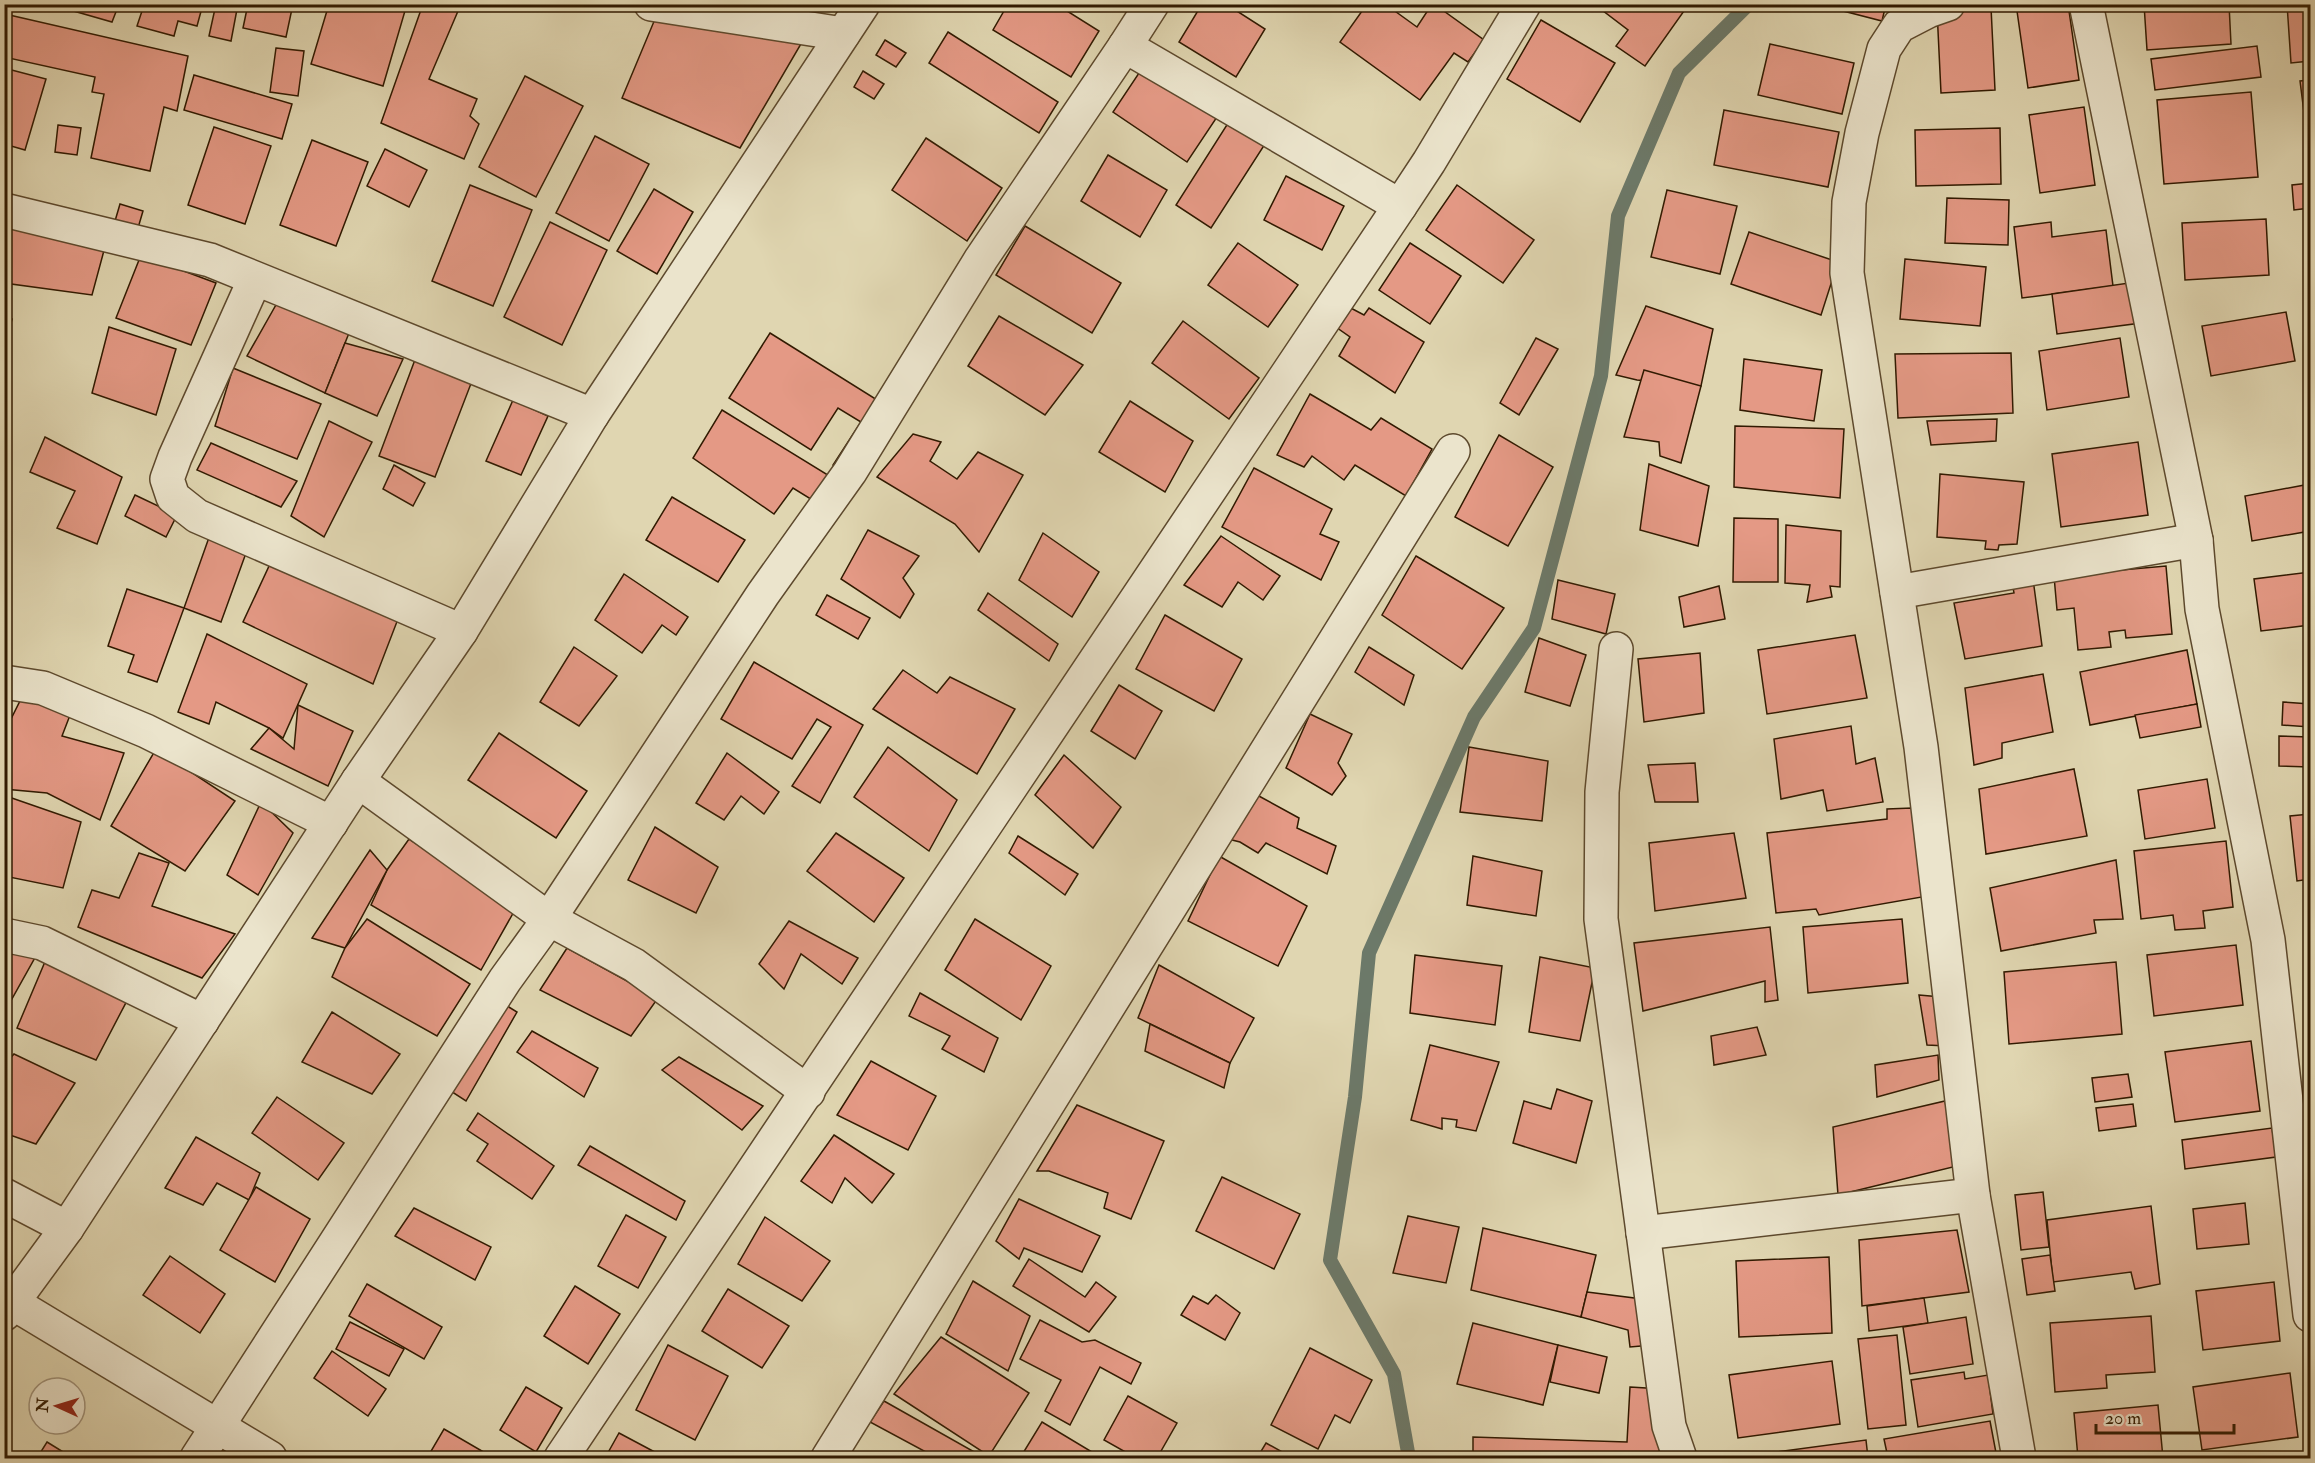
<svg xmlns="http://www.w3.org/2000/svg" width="2315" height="1463" viewBox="0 0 2315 1463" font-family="'IM FELL Double Pica',serif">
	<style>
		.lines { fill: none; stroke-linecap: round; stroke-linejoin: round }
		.stream { stroke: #6c7969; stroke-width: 14 }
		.building { fill: #e49985; stroke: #311a01; stroke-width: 1.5 }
		.minor-casing { stroke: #5d492d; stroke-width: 36 }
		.tertiary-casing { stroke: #5d492d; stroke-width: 36 }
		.minor { stroke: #ebe4cc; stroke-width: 33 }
		.tertiary { stroke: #ebe4cc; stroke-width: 33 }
	</style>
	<rect width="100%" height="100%" fill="#e0d6b1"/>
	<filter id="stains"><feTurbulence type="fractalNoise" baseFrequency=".00333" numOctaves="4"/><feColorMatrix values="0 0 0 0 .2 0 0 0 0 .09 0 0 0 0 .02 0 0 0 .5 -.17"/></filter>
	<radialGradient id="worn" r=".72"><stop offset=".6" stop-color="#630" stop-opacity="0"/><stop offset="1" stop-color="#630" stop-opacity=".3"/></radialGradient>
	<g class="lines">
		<polyline class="stream" points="1409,1458 1394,1374 1330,1260 1355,1097 1369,953 1474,717 1534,628 1601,376 1618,216 1679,73 1749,4"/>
	</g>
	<g class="building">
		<polygon points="49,4 119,4 112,22"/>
		<polygon points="127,4 203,4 197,26 178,21 174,36 137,26 143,8"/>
		<polygon points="216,4 238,4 231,41 209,36"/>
		<polygon points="248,4 293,4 286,37 243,28"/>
		<polygon points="329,4 407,4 383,86 311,64"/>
		<polygon points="423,4 461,4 429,79 477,99 470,116 479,124 464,159 381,123"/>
		<polygon points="1008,4 1056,4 1099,31 1071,77 993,30"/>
		<polygon points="1202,4 1226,4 1265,29 1236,77 1179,42"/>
		<polygon points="1367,4 1385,4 1417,27 1432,4 1434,4 1484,40 1468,62 1454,53 1420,100 1340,42"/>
		<polygon points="1594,4 1674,4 1684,11 1645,66 1616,46 1628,30"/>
		<polygon points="1816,4 1886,4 1882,21"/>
		<polygon points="2016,4 2068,4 2079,80 2028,88"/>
		<polygon points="2144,4 2229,4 2231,44 2147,50"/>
		<polygon points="2287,4 2310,4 2310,61 2291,63"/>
		<polygon points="660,7 805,37 740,148 622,98"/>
		<polygon points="1991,7 1995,90 1941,93 1937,10"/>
		<polygon points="5,14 188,56 177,111 164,107 150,171 91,158 104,94 92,92 95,77 4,57"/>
		<polygon points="1541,20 1615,63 1580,122 1507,79"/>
		<polygon points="948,32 1058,102 1039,133 929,63"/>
		<polygon points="885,40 906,53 896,67 876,55"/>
		<polygon points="1770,44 1854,63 1842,114 1758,95"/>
		<polygon points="2257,46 2261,77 2155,90 2151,59"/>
		<polygon points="276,48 304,51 298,96 270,92"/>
		<polygon points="1143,67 1217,117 1187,162 1113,112"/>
		<polygon points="4,68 46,79 25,150 4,144"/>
		<polygon points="863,71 884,84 874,99 854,87"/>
		<polygon points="194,75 292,104 282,139 184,110"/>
		<polygon points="525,76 583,106 536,197 479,167"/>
		<polygon points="2310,80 2310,143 2308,144 2300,81"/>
		<polygon points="2251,92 2258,177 2164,184 2157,100"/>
		<polygon points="2084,107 2095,185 2040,193 2029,115"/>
		<polygon points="1724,110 1839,132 1828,187 1714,165"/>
		<polygon points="1230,120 1265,144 1211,228 1176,205"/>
		<polygon points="58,125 81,128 77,155 55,152"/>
		<polygon points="214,127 271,146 245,224 188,205"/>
		<polygon points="2000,128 2001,184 1916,186 1915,130"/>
		<polygon points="595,136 649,164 609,241 556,213"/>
		<polygon points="926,138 1002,188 967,241 892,190"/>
		<polygon points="312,140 368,162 336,246 280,225"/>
		<polygon points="385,149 427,170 409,207 367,186"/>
		<polygon points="1108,155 1167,190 1140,237 1081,201"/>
		<polygon points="1286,176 1344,206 1322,250 1264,220"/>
		<polygon points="2310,183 2310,208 2294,210 2292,185"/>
		<polygon points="470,185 532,210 493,306 432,281"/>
		<polygon points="1457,185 1534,240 1503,283 1426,230"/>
		<polygon points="654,189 693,212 657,274 617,251"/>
		<polygon points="1667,190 1737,206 1720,274 1651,257"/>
		<polygon points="1947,198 2009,200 2008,245 1945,243"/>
		<polygon points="120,204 143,211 138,228 115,221"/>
		<polygon points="4,217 106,243 92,295 4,283"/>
		<polygon points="2266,219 2269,275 2185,280 2182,223"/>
		<polygon points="550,222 607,250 562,345 504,317"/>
		<polygon points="2051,222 2052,237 2106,230 2113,286 2022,298 2014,227"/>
		<polygon points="1025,226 1121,283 1092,333 996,275"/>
		<polygon points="1749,232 1838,262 1821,315 1731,284"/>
		<polygon points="1238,243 1298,285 1268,327 1208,285"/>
		<polygon points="1410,243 1461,276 1430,324 1379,290"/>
		<polygon points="141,255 216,283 191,345 116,318"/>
		<polygon points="1905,259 1986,267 1980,326 1900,319"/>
		<polygon points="2136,282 2141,323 2057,334 2052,294"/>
		<polygon points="281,296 349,333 325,393 247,356"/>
		<polygon points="1345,305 1364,315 1369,308 1424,342 1395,393 1339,356 1350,337 1333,325"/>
		<polygon points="1646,306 1713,329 1701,386 1637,380 1616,375"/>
		<polygon points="2286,312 2295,361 2211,376 2202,326"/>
		<polygon points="999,316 1083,365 1045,415 968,366"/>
		<polygon points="4,317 12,319 4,351"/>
		<polygon points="1183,321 1259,378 1229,419 1152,363"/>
		<polygon points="109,327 176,349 156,415 92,393"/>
		<polygon points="770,333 882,403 840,470 833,465 861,422 838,408 811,450 729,398"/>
		<polygon points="1536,338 1558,349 1519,415 1500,403"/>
		<polygon points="2120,338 2129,397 2047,410 2039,351"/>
		<polygon points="345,343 403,359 377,416 325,393"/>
		<polygon points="2011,353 2013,413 1898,418 1895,354"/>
		<polygon points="416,357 472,381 435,477 379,456"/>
		<polygon points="1744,359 1822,370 1814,421 1740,410"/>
		<polygon points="233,368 321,404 297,459 215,426"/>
		<polygon points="1644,370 1701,386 1681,463 1660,456 1659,442 1624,437"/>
		<polygon points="1310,394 1371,430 1381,418 1432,449 1406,496 1355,465 1344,480 1312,456 1304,467 1277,455"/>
		<polygon points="513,400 548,416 521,475 486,461"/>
		<polygon points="1130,401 1193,441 1165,492 1099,452"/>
		<polygon points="722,410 836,480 822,506 793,488 774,514 693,458"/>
		<polygon points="1997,419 1996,441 1931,445 1927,421"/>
		<polygon points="329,421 372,442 324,537 291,516"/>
		<polygon points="1735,426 1844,429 1840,498 1734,487"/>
		<polygon points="913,434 941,442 930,461 957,479 978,452 1023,475 979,552 955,524 877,477"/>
		<polygon points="1499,435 1553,467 1508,546 1455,517"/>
		<polygon points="45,437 122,477 97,544 57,528 75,491 30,472"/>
		<polygon points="2138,442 2148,515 2061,527 2052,454"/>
		<polygon points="211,443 297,481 281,507 197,470"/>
		<polygon points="1649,464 1709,486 1698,546 1640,530"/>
		<polygon points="394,465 425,483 413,506 383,489"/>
		<polygon points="1254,468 1332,509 1320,534 1339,542 1321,580 1222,527"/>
		<polygon points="1940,474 2024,482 2017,544 1999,545 1998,550 1985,549 1986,541 1937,537"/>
		<polygon points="2310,484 2310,531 2252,541 2245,496"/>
		<polygon points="135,495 177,515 166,537 125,516"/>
		<polygon points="672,497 745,540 718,582 646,540"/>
		<polygon points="1734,518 1778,519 1778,582 1733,582"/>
		<polygon points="1786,525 1841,531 1840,587 1830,586 1832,597 1807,602 1810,585 1785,583"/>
		<polygon points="212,529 250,542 221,622 184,608"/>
		<polygon points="868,530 919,556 903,578 914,594 900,618 841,579"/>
		<polygon points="1043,533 1099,572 1072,617 1019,580"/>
		<polygon points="1221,536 1280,576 1263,600 1238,582 1222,607 1184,585"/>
		<polygon points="1416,556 1504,608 1462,669 1382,615"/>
		<polygon points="270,564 398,619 373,684 243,622"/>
		<polygon points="2166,566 2172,634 2126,638 2125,630 2109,632 2111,647 2078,650 2074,608 2057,610 2054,576"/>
		<polygon points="2310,572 2310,625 2261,631 2254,579"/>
		<polygon points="624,574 688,617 676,635 662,625 642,653 595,620"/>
		<polygon points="2033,579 2042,646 1965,659 1954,603 2014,593 2012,582"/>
		<polygon points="1558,580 1615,594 1606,634 1552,619"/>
		<polygon points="1719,586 1725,619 1684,627 1679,597"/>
		<polygon points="127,589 184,608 157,682 128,672 134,655 108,646"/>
		<polygon points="988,593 1058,644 1049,661 978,610"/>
		<polygon points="827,595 870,618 858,639 816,615"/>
		<polygon points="1165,615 1242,659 1214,711 1136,669"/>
		<polygon points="207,634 307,684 283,738 269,728 216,702 209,724 178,712"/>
		<polygon points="1855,635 1867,698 1767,714 1758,650"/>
		<polygon points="1539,638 1586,655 1570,706 1525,692"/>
		<polygon points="574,647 617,676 579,726 540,702"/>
		<polygon points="1369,647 1414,675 1404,705 1355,672"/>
		<polygon points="2187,650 2197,704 2090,725 2080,672"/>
		<polygon points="1700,653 1704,713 1644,722 1638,659"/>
		<polygon points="754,662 863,725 820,803 792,786 831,727 817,719 792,759 721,719"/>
		<polygon points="903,670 937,693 950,677 1015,709 977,774 873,709"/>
		<polygon points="2043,674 2053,732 2002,743 2002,758 1974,765 1965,688"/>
		<polygon points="1119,685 1162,711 1135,759 1091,731"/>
		<polygon points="23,695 72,710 62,736 124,753 100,820 47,793 4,789 4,733"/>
		<polygon points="2283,702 2310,704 2310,727 2282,725"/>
		<polygon points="2197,704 2201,727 2140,738 2135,715"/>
		<polygon points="298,705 353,731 328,786 251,749 269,728 294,749"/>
		<polygon points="1310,714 1352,734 1338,763 1346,776 1332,795 1286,768"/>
		<polygon points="1851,726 1856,764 1875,758 1883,802 1827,811 1823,790 1781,799 1774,739"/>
		<polygon points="499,733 587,791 556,838 468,780"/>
		<polygon points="2279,736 2310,737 2310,767 2279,766"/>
		<polygon points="888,747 957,800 929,851 854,797"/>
		<polygon points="1469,747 1548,761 1542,821 1460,812"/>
		<polygon points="156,749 235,801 185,871 111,826"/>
		<polygon points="727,753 779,792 764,814 741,796 724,820 696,803"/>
		<polygon points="1064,755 1121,807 1093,848 1035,795"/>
		<polygon points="1695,763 1698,802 1655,802 1648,765"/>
		<polygon points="2074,769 2087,836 1986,854 1979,789"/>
		<polygon points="2207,779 2215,828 2145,839 2138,790"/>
		<polygon points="1257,795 1299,818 1297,828 1336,846 1327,874 1266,843 1258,853 1240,842 1228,839"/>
		<polygon points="6,796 81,822 63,888 4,876"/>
		<polygon points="261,802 293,833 258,895 227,875"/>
		<polygon points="1912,808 1922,897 1819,915 1816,909 1776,913 1767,833 1887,819 1887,809"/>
		<polygon points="2310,814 2310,879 2297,881 2290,816"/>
		<polygon points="655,827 718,867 696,913 628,880"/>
		<polygon points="836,833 904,878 874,922 807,871"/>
		<polygon points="1734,833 1746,898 1655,911 1649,843"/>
		<polygon points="1018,836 1078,874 1065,895 1009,853"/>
		<polygon points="409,839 516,908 481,970 371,905 387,870"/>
		<polygon points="2226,841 2233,907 2203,911 2205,928 2175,930 2173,915 2141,919 2134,851"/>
		<polygon points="370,850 387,870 345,948 312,938"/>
		<polygon points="139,853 169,863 152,906 235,934 202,978 78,927 92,890 119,898"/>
		<polygon points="1219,856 1307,906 1278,966 1188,921"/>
		<polygon points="1473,856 1542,871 1536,916 1467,905"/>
		<polygon points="2116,860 2123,919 2094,920 2096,933 2001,951 1990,888"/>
		<polygon points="367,919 470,984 437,1036 332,977 345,948"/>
		<polygon points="975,919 1051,966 1021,1020 945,970"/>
		<polygon points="1902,919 1908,983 1808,993 1803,927"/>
		<polygon points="789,921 858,958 842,984 801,954 784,989 759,964"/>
		<polygon points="1770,927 1778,1000 1765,1002 1765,981 1643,1011 1634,943"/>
		<polygon points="4,939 37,954 4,1013"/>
		<polygon points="2236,945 2243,1005 2154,1016 2147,955"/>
		<polygon points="567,948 658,998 631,1036 540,990"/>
		<polygon points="1415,955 1502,966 1495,1025 1410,1013"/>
		<polygon points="47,957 131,993 96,1060 17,1028"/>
		<polygon points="1540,957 1595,968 1580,1041 1529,1032"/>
		<polygon points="2116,962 2122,1034 2009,1044 2004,972"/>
		<polygon points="1159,965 1254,1018 1230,1063 1138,1018"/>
		<polygon points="920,993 998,1038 984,1072 942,1049 950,1036 909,1016"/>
		<polygon points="1919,995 1941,997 1947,1046 1927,1045"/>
		<polygon points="499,1001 517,1012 466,1101 446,1088"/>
		<polygon points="332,1012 400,1054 372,1094 302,1062"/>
		<polygon points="1150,1024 1230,1063 1224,1088 1145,1051"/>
		<polygon points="1757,1027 1766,1055 1714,1065 1711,1036"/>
		<polygon points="532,1031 598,1068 584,1097 517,1052"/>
		<polygon points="2251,1041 2260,1111 2175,1122 2165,1052"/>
		<polygon points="1430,1045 1499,1062 1476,1131 1456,1127 1457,1120 1442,1118 1442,1129 1411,1120"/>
		<polygon points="14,1054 75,1083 36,1144 4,1133 4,1065"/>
		<polygon points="1938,1055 1939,1080 1877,1097 1875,1065"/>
		<polygon points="679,1057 763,1106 742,1130 662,1070"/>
		<polygon points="871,1061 936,1096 908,1150 837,1115"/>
		<polygon points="2128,1074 2132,1097 2095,1102 2092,1078"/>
		<polygon points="1557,1089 1592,1101 1576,1163 1513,1143 1524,1101 1551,1109"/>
		<polygon points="277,1097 344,1143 318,1180 252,1133"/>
		<polygon points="1945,1101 1957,1166 1838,1195 1833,1127"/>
		<polygon points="2133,1104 2136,1126 2099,1131 2096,1108"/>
		<polygon points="1077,1105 1164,1141 1131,1219 1104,1208 1108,1193 1049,1171 1037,1171"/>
		<polygon points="478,1113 554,1166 532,1199 477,1161 488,1144 467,1130"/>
		<polygon points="2272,1128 2276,1157 2185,1169 2182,1140"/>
		<polygon points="834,1135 894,1174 872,1203 845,1178 832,1203 801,1181"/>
		<polygon points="196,1137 260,1173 249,1200 217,1183 203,1205 165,1188"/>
		<polygon points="590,1146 685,1201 676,1220 578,1165"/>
		<polygon points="1222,1177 1300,1214 1274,1269 1196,1231"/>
		<polygon points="256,1187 310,1219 275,1282 220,1250"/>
		<polygon points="2043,1192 2049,1247 2021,1250 2015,1195"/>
		<polygon points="1019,1199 1100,1236 1082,1272 1024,1248 1019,1259 996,1241"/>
		<polygon points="2245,1203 2249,1244 2197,1249 2193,1209"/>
		<polygon points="2151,1206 2160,1284 2135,1289 2131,1272 2053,1282 2047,1220"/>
		<polygon points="414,1208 491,1247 475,1280 395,1236"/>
		<polygon points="626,1215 666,1237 638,1288 598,1266"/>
		<polygon points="1408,1216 1459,1227 1446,1283 1393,1273"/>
		<polygon points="765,1217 830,1261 802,1301 738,1264"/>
		<polygon points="1483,1228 1596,1255 1581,1317 1471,1290"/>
		<polygon points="1957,1230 1969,1292 1862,1306 1859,1240"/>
		<polygon points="2050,1255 2055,1291 2027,1295 2022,1259"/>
		<polygon points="170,1256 225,1294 200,1333 143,1295"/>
		<polygon points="1829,1257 1832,1333 1739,1337 1736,1261"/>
		<polygon points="1029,1259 1085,1297 1096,1282 1116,1297 1089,1332 1013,1286"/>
		<polygon points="973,1281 1030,1316 1008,1371 946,1334"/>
		<polygon points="2274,1282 2280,1341 2203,1350 2196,1291"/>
		<polygon points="367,1284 442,1327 424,1359 349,1316"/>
		<polygon points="575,1286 620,1314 588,1364 544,1336"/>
		<polygon points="728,1289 789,1326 762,1368 702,1331"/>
		<polygon points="1587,1292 1650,1300 1652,1345 1630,1347 1628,1330 1581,1317"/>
		<polygon points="1216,1295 1240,1313 1225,1340 1181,1315 1193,1296 1208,1304"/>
		<polygon points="1924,1298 1928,1323 1869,1331 1867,1306"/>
		<polygon points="2151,1316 2155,1372 2106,1375 2107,1388 2055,1392 2050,1323"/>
		<polygon points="1966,1317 1973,1364 1910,1374 1903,1327"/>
		<polygon points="1040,1320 1082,1342 1095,1340 1141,1363 1131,1384 1100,1367 1070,1425 1045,1411 1061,1380 1020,1359"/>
		<polygon points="350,1322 404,1349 389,1376 336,1349"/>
		<polygon points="1473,1323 1558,1345 1543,1405 1457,1384"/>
		<polygon points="1897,1335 1906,1425 1868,1429 1858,1339"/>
		<polygon points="941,1337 1029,1393 989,1456 894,1394"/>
		<polygon points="668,1345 728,1376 695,1440 636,1410"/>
		<polygon points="1558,1345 1607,1357 1599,1393 1550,1382"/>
		<polygon points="1310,1348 1372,1380 1350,1423 1335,1415 1318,1449 1271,1425"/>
		<polygon points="332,1351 386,1389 368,1416 314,1378"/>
		<polygon points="1832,1361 1840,1424 1738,1438 1729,1375"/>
		<polygon points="1964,1372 1965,1379 1988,1375 1993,1414 1918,1427 1911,1380"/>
		<polygon points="2290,1373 2298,1437 2202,1450 2193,1387"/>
		<polygon points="526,1387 562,1408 536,1452 500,1430"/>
		<polygon points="1630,1387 1662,1389 1659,1458 1473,1458 1473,1437 1627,1442"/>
		<polygon points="1128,1396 1177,1423 1157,1458 1136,1458 1104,1440"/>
		<polygon points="884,1401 985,1458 937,1458 870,1422"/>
		<polygon points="2158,1405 2163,1458 2078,1458 2074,1413"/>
		<polygon points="1990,1421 1997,1458 1888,1458 1884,1439"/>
		<polygon points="1042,1422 1102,1458 1020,1458"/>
		<polygon points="444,1429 494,1458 427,1458"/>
		<polygon points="619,1433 666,1458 605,1458"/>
		<polygon points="1866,1440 1868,1458 1753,1458 1753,1455"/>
		<polygon points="47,1442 73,1458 37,1458"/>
		<polygon points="1266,1443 1293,1458 1257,1458"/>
		<polygon points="895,1452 905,1458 891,1458"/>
	</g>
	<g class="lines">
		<g class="minor-casing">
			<g id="minor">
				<polyline points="651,4 843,34"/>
				<polyline points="1948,4 1928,11 1899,26 1884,49 1862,133 1849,202 1847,273 1921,747 1973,1195 2019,1458"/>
				<polyline points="2086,4 2196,540 2202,609 2268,940 2310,1315"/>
				<polyline points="1125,46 1152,4"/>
				<polyline points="4,210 210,260 592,415"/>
				<polyline points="255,279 175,457 167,479 173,497 197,516 461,631"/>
				<polyline points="1897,592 2196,540"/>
				<polyline points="1616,649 1602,792 1601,919 1669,1426 1680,1458"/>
				<polyline points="4,682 43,688 146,731 331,823"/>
				<polyline points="358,781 549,919 763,594 850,472 981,259 1125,46 1400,206"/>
				<polyline points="4,935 42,943 202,1021"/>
				<polyline points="4,1195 67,1228"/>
				<polyline points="1643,1233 1973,1195"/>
				<polyline points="13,1303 270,1458"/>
				<polyline points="197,1458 505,980 549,919 634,965 808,1092"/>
				<polyline points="561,1458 1400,206 1429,162 1524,4"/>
				<polyline points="828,1458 1453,451"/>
			</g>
		</g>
		<g class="tertiary-casing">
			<polyline id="tertiary" points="4,1314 67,1228 358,781 461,631 592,415 863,4"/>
		</g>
		<use href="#minor" class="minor"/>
		<use href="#tertiary" class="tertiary"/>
	</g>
	<rect width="2315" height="1463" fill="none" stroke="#e0d6b1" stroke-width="24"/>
	<rect x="6" y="6" width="2303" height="1451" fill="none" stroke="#311a01" stroke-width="3"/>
	<rect x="12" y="12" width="2291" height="1439" fill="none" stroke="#311a01" stroke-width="1.5"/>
	<g transform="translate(57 1406) rotate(274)"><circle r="28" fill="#ebe4cc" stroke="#a1937b" stroke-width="1.5"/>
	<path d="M0-4.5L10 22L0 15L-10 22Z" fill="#8f2418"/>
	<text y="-9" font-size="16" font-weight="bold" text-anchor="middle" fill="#311a01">N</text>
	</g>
	<path d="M2096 1424v9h138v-9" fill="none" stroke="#311a01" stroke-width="3"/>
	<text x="2105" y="1424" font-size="18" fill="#311a01" stroke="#ebe4cc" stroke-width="4.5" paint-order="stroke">20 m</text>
	<rect width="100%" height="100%" filter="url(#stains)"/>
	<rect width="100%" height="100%" fill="url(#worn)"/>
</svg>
